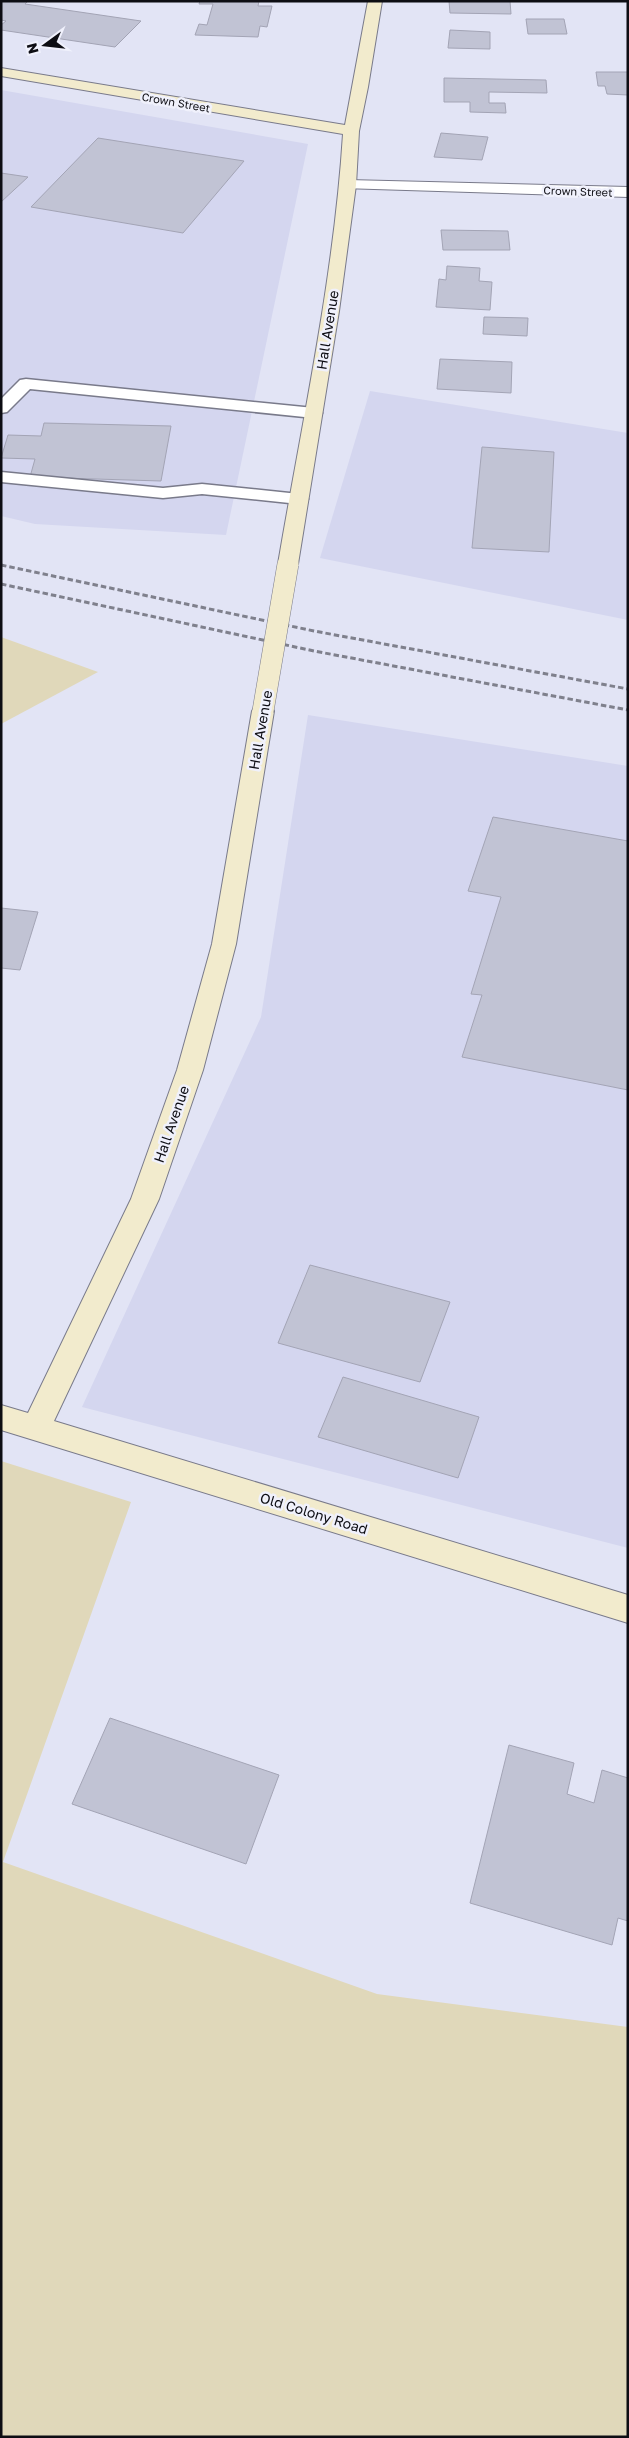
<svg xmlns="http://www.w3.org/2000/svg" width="629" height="2438" viewBox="0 0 629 2438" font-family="'Golos Text',sans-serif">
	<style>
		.built { fill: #d4d6ef }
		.green { fill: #e0d8ba }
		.building { fill: #c1c3d4; stroke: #a3a4b5 }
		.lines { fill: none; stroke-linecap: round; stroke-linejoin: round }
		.lane-casing { stroke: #797a8a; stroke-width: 3 }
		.street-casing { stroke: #797a8a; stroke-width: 2 }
		.secondary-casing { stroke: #797a8a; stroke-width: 2 }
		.lane { fill: #fff; fill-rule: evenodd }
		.street { fill: #fff; fill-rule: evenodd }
		.secondary { fill: #f2ebcd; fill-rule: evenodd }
		.rail { stroke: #7f808c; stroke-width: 3; stroke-dasharray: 5.5 3; stroke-linecap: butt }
		.secondary-bridge-casing { stroke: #797a8a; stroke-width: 22; stroke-linecap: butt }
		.secondary-bridge { stroke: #f2ebcd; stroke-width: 21 }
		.labels { text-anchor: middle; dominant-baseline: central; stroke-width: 5; stroke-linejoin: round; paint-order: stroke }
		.far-street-label { font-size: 11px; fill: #0d0d13; stroke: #f0f1fc }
		.street-label { font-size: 14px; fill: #0d0d13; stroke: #f0f1fc }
	</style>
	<rect width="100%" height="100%" fill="#e2e4f5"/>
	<g class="built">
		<polygon points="1,90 308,144 226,535 35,524 1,516"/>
		<polygon points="370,391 628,433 628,620 320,558"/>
		<polygon points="308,715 628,766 628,1548 82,1407 261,1017"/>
	</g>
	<g class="green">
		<polygon points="1,637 98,672 1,724"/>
		<polygon points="1,1461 131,1502 3,1862 377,1994 628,2027 628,2437 1,2437"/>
	</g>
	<g class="building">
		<polygon points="1,1 28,1 25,4 141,21 115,47 1,30 1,25 6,21 1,20"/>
		<polygon points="200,1 259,1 258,6 272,6 267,27 260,26 258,37 195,35 199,24 207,25 213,4 199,4"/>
		<polygon points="449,1 510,1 511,14 450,13"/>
		<polygon points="526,19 564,19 567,34 528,34"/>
		<polygon points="450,30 490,32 490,49 448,48"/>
		<polygon points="596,72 628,72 628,95 607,94 605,86 598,86"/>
		<polygon points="444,78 546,80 547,93 489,92 489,103 505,103 506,113 470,112 470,102 444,102"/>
		<polygon points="441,133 488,137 482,160 434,157"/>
		<polygon points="98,138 244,161 183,233 31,207"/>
		<polygon points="1,173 28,177 1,202"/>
		<polygon points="441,230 508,231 510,250 443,250"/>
		<polygon points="447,266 480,268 479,281 492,282 490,310 436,307 439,279 446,280"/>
		<polygon points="484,317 528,318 527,336 483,334"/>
		<polygon points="440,359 512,362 511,393 437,389"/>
		<polygon points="44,423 171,426 161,481 30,477 35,459 1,458 8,435 41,436"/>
		<polygon points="482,447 554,452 549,552 472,548"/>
		<polygon points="493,817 628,841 628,1090 462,1057 482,995 471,994 501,897 468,891"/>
		<polygon points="1,908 38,912 20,970 1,968"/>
		<polygon points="310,1265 450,1302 420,1382 278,1343"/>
		<polygon points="343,1377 479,1417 458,1478 318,1437"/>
		<polygon points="110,1718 279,1775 246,1864 72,1804"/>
		<polygon points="509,1745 574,1763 567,1794 594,1803 602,1770 628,1778 628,1921 618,1918 612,1945 470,1903"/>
	</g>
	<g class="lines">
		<g class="lane-casing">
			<g id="lane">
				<polygon points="26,379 314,408 320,409 322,413 320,417 314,418 30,389 7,412 1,413 1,399 20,380"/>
				<polygon points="1,472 163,488 202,484 299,494 305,495 308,499 305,503 299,504 202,494 163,498 1,482"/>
			</g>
		</g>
		<g class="street-casing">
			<polygon id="street" points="348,180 628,187 628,197 342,188 340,185 342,182"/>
		</g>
		<g class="secondary-casing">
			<g id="secondary">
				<path d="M368,1H382L368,87L359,131L356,185L339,311L298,564L295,568L288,570L281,568L278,564C302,422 334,278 343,134L1,76V68L345,125Z"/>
				<polygon points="263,704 271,706 274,711 236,944 203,1070 159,1199 54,1421 628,1595 628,1623 1,1430 1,1405 28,1413 131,1199 177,1070 212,944 252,711 255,706"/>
			</g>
		</g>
		<use href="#lane" class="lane"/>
		<use href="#street" class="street"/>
		<use href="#secondary" class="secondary"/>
		<g class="rail">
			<polyline points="1,565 314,631 628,689"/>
			<polyline points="1,584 314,651 628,710"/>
		</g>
		<g class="secondary-bridge-casing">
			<polyline id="secondary-bridge" points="263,711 288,564"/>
		</g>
		<use href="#secondary-bridge" class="secondary-bridge"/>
	</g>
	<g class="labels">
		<g class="far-street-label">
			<text transform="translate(176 102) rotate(10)">Crown Street</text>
			<text transform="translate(578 191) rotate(2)">Crown Street</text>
		</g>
		<g class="street-label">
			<text transform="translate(327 330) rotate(-81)">Hall Avenue</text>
			<text transform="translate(260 730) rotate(-80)">Hall Avenue</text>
			<text transform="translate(171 1124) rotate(-71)">Hall Avenue</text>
			<text transform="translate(314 1513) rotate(17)">Old Colony Road</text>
		</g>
	</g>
	<rect width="629" height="2438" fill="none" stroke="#0d0d13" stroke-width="5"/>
	<g transform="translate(45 45) rotate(255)" stroke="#f0f1fc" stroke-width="4" paint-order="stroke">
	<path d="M0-4L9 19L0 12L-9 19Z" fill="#0d0d13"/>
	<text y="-8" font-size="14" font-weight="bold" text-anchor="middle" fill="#0d0d13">N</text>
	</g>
</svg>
